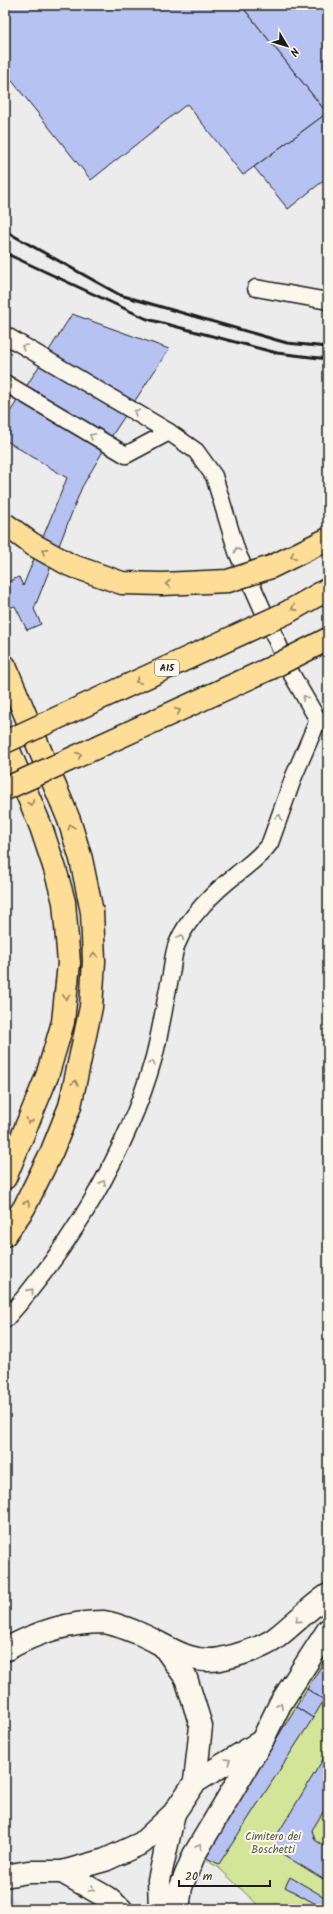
<svg xmlns="http://www.w3.org/2000/svg" width="333" height="1914" viewBox="0 0 333 1914" font-family="Kalam,sans-serif">
	<style>
		.built { fill: #dcdfee }
		.green { fill: #d2e599; stroke: #77805a }
		.building { fill: #b6c2f2; stroke: #1c1c1c }
		.lines { fill: none; stroke-linecap: round; stroke-linejoin: round }
		.lane-casing { stroke: #1c1c1c; stroke-width: 19 }
		.street-casing { stroke: #1c1c1c; stroke-width: 25 }
		.secondary-casing { stroke: #1c1c1c; stroke-width: 25 }
		.highway-casing { stroke: #1c1c1c; stroke-width: 25 }
		.lane { stroke: #fbf7ec; stroke-width: 16 }
		.street { stroke: #fbf7ec; stroke-width: 22 }
		.secondary { stroke: #fbf7ec; stroke-width: 22 }
		.highway { stroke: #fedd96; stroke-width: 22 }
		.rail { stroke: #1c1c1c; stroke-width: 3 }
		.highway-bridge-casing { stroke: #1c1c1c; stroke-width: 25; stroke-linecap: butt }
		.highway-bridge { stroke: #fedd96; stroke-width: 22 }
		.oneway { stroke: #97948e }
		.oneway2 { stroke: #98865f }
		.labels { text-anchor: middle; dominant-baseline: central; stroke-width: 4; stroke-linejoin: round; paint-order: stroke }
		.shield { fill: #fbf7ec; stroke: #5f5e5a; stroke-width: 1 }
		.shield-label { font-size: 10px; font-weight: bold; fill: #1c1c1c }
		.park-label { font-size: 11px; fill: #535842; stroke: #fbf7ec }
	</style>
	<rect width="100%" height="100%" fill="#edeced"/>
	<filter id="ink" filterUnits="userSpaceOnUse"><feTurbulence type="fractalNoise" baseFrequency=".025" numOctaves="2"/><feDisplacementMap in="SourceGraphic" scale="8" xChannelSelector="R" yChannelSelector="G"/><feConvolveMatrix kernelMatrix="1 2 1 2 8 2 1 2 1" color-interpolation-filters="sRGB"/></filter>
	<g filter="url(#ink)">
		<polygon class="built" points="5,1889 21,1909 5,1909"/>
		<polygon class="green" points="328,1648 328,1909 262,1909 218,1867 201,1858"/>
		<g class="building">
			<polygon points="5,5 241,5 327,113 243,175 187,104 91,180 5,72"/>
			<polygon points="241,5 328,5 328,115 327,113"/>
			<polygon points="327,113 328,177 288,209 254,167"/>
			<polygon points="72,314 169,349 113,434 82,487 34,609 41,624 27,630 15,606 5,609 5,583 19,577 23,586 67,478 5,440 5,420"/>
			<polygon points="328,1655 328,1694 324,1700 307,1689"/>
			<polygon points="307,1689 324,1700 313,1718 296,1707"/>
			<polygon points="296,1707 313,1718 219,1864 204,1857"/>
			<polygon points="328,1751 328,1804 312,1830 315,1840 328,1848 328,1882 276,1850 274,1840"/>
			<polygon points="290,1877 328,1899 325,1909 285,1887"/>
		</g>
		<g class="lines">
			<g class="lane-casing">
				<g id="lane">
					<polyline points="256,288 328,301"/>
					<polyline points="5,335 169,432"/>
					<path d="M5,383L126,455L169,432L196,451L214,476L237,552L292,675L318,720L294,776L270,843C261,856 249,864 237,874C215,891 187,918 177,944C173,953 173,964 171,974C165,1001 161,1030 154,1057C127,1153 71,1246 5,1320"/>
				</g>
			</g>
			<g class="street-casing">
				<g id="street">
					<polyline points="62,1872 106,1897 121,1909"/>
					<polyline points="160,1909 159,1880 174,1813"/>
					<polyline points="178,1909 181,1887 194,1855 262,1741"/>
				</g>
			</g>
			<g class="secondary-casing">
				<g id="secondary">
					<polyline points="164,1647 186,1678 201,1726 195,1782"/>
					<path d="M5,1650C35,1633 69,1622 103,1622C113,1623 128,1629 138,1633C165,1644 188,1665 220,1659C236,1656 263,1648 276,1638C294,1624 309,1608 328,1595"/>
					<polyline points="5,1876 28,1872 62,1872 105,1860 142,1843 174,1813 195,1782 262,1741 280,1704 328,1630"/>
				</g>
			</g>
			<g class="highway-casing">
				<g id="highway">
					<polyline points="5,666 69,820 81,859 92,912 94,961 91,1007 70,1106 52,1151 24,1208 5,1235"/>
					<polyline points="5,741 41,827 55,869 64,902 69,963 63,1022 47,1076 5,1178"/>
				</g>
			</g>
			<use href="#lane" class="lane"/>
			<use href="#street" class="street"/>
			<use href="#secondary" class="secondary"/>
			<use href="#highway" class="highway"/>
			<g class="rail">
				<polyline points="5,231 120,295 287,343 328,347"/>
				<polyline points="5,253 147,319 277,353 328,359"/>
			</g>
			<g class="highway-bridge-casing">
				<g id="highway-bridge">
					<polyline points="5,524 32,544 70,565 122,583 162,584 228,581 271,567 328,539"/>
					<polyline points="5,742 286,613 328,589"/>
					<polyline points="5,789 271,668 328,639"/>
				</g>
			</g>
			<use href="#highway-bridge" class="highway-bridge"/>
		</g>
		<defs><path id="oneway-chevron" d="M-2-3.5L2.5 0L-2 3.5" fill="none" stroke-width="1.6" stroke-linecap="round" stroke-linejoin="round"/></defs>
		<g class="oneway">
			<use href="#oneway-chevron" transform="translate(24 347) rotate(-149)"/>
			<use href="#oneway-chevron" transform="translate(136 412) rotate(-149)"/>
			<use href="#oneway-chevron" transform="translate(92 436) rotate(-149)"/>
			<use href="#oneway-chevron" transform="translate(237 550) rotate(-110)"/>
			<use href="#oneway-chevron" transform="translate(305 698) rotate(-119)"/>
			<use href="#oneway-chevron" transform="translate(279 817) rotate(-71)"/>
			<use href="#oneway-chevron" transform="translate(181 937) rotate(-62)"/>
			<use href="#oneway-chevron" transform="translate(152 1063) rotate(-73)"/>
			<use href="#oneway-chevron" transform="translate(103 1183) rotate(-63)"/>
			<use href="#oneway-chevron" transform="translate(31 1291) rotate(-51)"/>
			<use href="#oneway-chevron" transform="translate(298 1620) rotate(140)"/>
			<use href="#oneway-chevron" transform="translate(280 1706) rotate(-61)"/>
			<use href="#oneway-chevron" transform="translate(228 1761) rotate(-32)"/>
			<use href="#oneway-chevron" transform="translate(199 1846) rotate(-59)"/>
			<use href="#oneway-chevron" transform="translate(92 1889) rotate(30)"/>
		</g>
		<g class="oneway2">
			<use href="#oneway-chevron" transform="translate(44 551) rotate(-151)"/>
			<use href="#oneway-chevron" transform="translate(293 556) rotate(154)"/>
			<use href="#oneway-chevron" transform="translate(168 584) rotate(178)"/>
			<use href="#oneway-chevron" transform="translate(294 608) rotate(151)"/>
			<use href="#oneway-chevron" transform="translate(138 681) rotate(155)"/>
			<use href="#oneway-chevron" transform="translate(178 711) rotate(-25)"/>
			<use href="#oneway-chevron" transform="translate(79 755) rotate(-24)"/>
			<use href="#oneway-chevron" transform="translate(31 803) rotate(67)"/>
			<use href="#oneway-chevron" transform="translate(71 827) rotate(-107)"/>
			<use href="#oneway-chevron" transform="translate(94 955) rotate(-93)"/>
			<use href="#oneway-chevron" transform="translate(66 997) rotate(96)"/>
			<use href="#oneway-chevron" transform="translate(75 1083) rotate(-78)"/>
			<use href="#oneway-chevron" transform="translate(29 1121) rotate(112)"/>
			<use href="#oneway-chevron" transform="translate(27 1203) rotate(-64)"/>
		</g>
	</g>
	<g class="labels">
		<rect class="shield" x="155" y="660" width="24" height="16" rx="3"/>
		<g class="shield-label">
			<text x="167" y="668">A15</text>
		</g>
		<g class="park-label">
			<text x="273" y="1837">Cimitero dei<tspan x="273" dy="13">Boschetti</tspan></text>
		</g>
	</g>
	<rect width="333" height="1914" fill="none" stroke="#fbf7ec" stroke-width="20"/>
	<rect x="10" y="10" width="313" height="1894" fill="none" stroke="#1c1c1c" stroke-width="1.5" filter="url(#ink)"/>
	<g transform="translate(287 46) rotate(128)" stroke="#fbf7ec" stroke-width="3" paint-order="stroke">
	<path d="M0-3L7 15L0 10L-7 15Z" fill="#1c1c1c"/>
	<text y="-6" font-size="11" font-weight="bold" text-anchor="middle" fill="#1c1c1c">N</text>
	</g>
	<path d="M179 1880v6h91v-6" fill="none" stroke="#1c1c1c" stroke-width="2"/>
	<text x="185" y="1880" font-size="12" fill="#1c1c1c" stroke="#fbf7ec" stroke-width="3" paint-order="stroke">20 m</text>
</svg>
